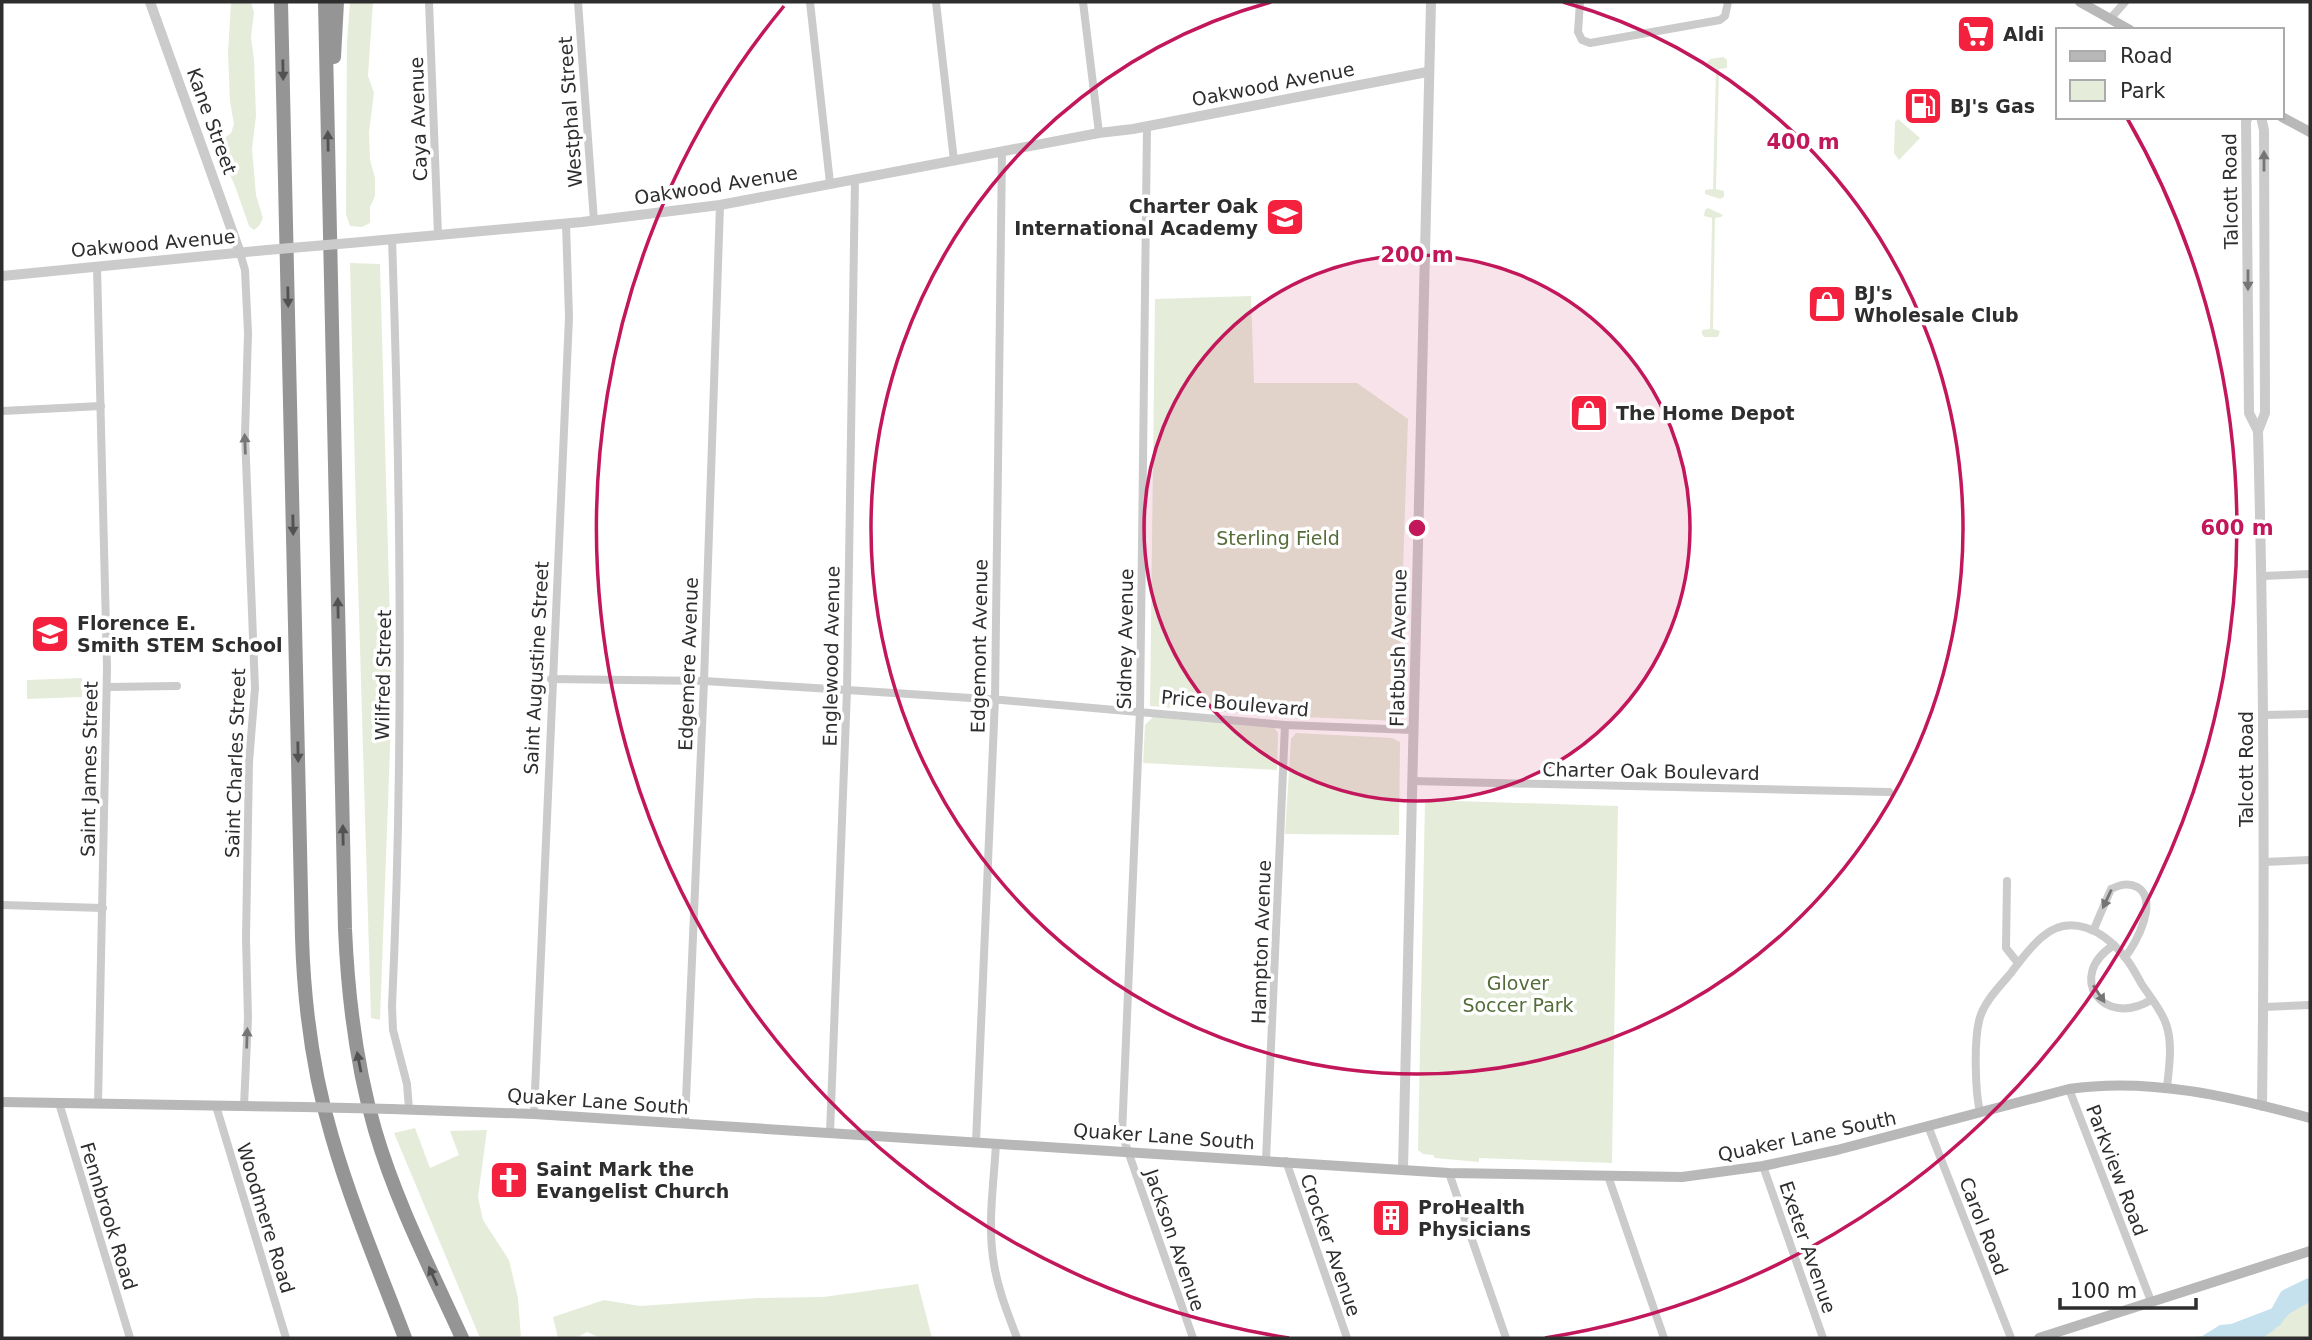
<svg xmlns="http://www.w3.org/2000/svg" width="2312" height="1340" viewBox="0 0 2312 1340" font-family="'DejaVu Sans',sans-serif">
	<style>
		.green { fill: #e5edda }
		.water { fill: #c5e1ee }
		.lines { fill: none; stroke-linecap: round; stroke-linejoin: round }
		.river { stroke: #c5e1ee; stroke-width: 16 }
		.minor { stroke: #cbcbcb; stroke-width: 8 }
		.tertiary { stroke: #cbcbcb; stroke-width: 10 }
		.secondary { stroke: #b8b8b8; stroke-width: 10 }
		.motorway { stroke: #959595; stroke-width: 14 }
		.tertiary-bridge { stroke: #cbcbcb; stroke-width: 10 }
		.secondary-bridge { stroke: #b8b8b8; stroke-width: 10 }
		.oneway { fill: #525252 }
		.oneway2 { fill: #757575 }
		.ring { fill: none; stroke: #c2185b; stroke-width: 3.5 }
		.labels { text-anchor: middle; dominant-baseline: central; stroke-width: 7; stroke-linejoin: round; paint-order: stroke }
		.poi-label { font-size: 19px; font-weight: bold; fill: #2e2e2e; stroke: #fff; text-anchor: start }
		.street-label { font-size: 19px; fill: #2e2e2e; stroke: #fff }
		.park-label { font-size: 19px; fill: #546d38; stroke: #fff }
		.centre { fill: #c2185b; stroke: #fff; stroke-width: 3.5 }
		.ring-label { font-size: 21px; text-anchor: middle; font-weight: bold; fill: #c2185b; stroke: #fff; stroke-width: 7; stroke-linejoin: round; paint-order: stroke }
	</style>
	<rect width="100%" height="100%" fill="#fff"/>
	<g class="green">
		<polygon points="231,2 251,2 254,13 251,37 254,60 256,116 252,149 256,195 263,218 259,226 254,230 249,226 235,186 219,150 221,141 231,133 234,124 230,102 228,53"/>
		<polygon points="350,2 373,2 368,76 374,93 369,132 370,160 375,178 375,196 370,207 370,223 362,227 350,226 346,214 347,42"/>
		<polygon points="1723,57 1727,60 1727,68 1719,69 1716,189 1724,191 1724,197 1720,199 1705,194 1705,190 1713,189 1716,69 1708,68 1707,63 1710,59"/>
		<polygon points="1898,119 1920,138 1899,160 1894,153 1895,122"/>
		<polygon points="1708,208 1723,215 1721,217 1715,218 1713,329 1720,331 1718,337 1704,337 1702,334 1702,330 1710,329 1712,218 1704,216 1705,210"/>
		<polygon points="350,263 380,264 392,694 380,1020 371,1018 356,514"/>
		<polygon points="1251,296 1254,383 1357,383 1408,419 1398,721 1279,716 1150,706 1155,299"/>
		<polygon points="82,678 82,697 27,699 27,680"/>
		<polygon points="1153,717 1273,726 1278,733 1277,770 1143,763 1145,725"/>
		<polygon points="1296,733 1392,738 1400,742 1399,835 1285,834 1291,739"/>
		<polygon points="1425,800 1618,806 1612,1163 1479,1158 1479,1162 1435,1158 1433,1155 1423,1154 1418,1150"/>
		<polygon points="415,1128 430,1168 459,1155 450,1131 487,1130 478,1197 483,1220 509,1260 518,1298 521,1338 480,1338 394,1133"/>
		<polygon points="918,1284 932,1338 601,1338 587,1332 576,1338 558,1338 553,1317 604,1300 640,1306 757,1298 823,1297"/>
		<polygon points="2310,1284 2310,1338 2189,1338 2269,1326 2287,1296"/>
	</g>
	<polygon class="water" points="2310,1285 2310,1302 2290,1313 2273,1331 2262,1338 2199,1338 2220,1325 2231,1324 2273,1308"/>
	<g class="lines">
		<polyline class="river" points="2275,1319 2287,1297 2310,1286"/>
		<g class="minor">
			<polyline points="429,2 438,235"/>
			<polyline points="578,2 594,221"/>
			<polyline points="810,2 830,183"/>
			<polyline points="936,2 954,161"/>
			<polyline points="1083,2 1099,133"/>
			<polyline points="1580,2 1578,32 1582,40 1590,43 1720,20 1725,16 1728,2"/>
			<polyline points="2110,19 2125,2"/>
			<polyline points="1147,126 1140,711 1122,1134 1193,1338"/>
			<path d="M392,239C401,495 404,751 392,1006L393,1030L407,1084L409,1109"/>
			<polyline points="240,253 245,270 248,333 245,435 255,688 249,762 246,938 248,1018 244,1106"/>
			<polyline points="97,267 107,668 98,1104"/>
			<polyline points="2,411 101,406"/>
			<polyline points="2262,576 2310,574"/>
			<polyline points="551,679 704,681 847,690 1002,700 1285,725 1413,730"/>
			<polyline points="107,687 177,686"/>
			<polyline points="2263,715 2310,714"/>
			<polyline points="1412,781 1889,792"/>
			<polyline points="2264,862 2310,860"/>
			<polyline points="2007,881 2006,948 2018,963"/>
			<polyline points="2,905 103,908"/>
			<path d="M2094,929L2111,889C2120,885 2128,882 2137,887C2159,899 2137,943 2125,957"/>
			<path d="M2114,945C2065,976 2103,1029 2151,1000"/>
			<polyline points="2264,1007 2310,1005"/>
			<polyline points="2069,1089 2151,1301"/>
			<polyline points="59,1103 130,1338"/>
			<polyline points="216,1106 286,1338"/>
			<path d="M1980,1112C1975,1091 1974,1042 1979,1021C1983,1003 1999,987 2011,973C2020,961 2030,947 2042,937C2070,912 2104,931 2124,956C2131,964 2136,974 2141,983C2149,996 2161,1009 2166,1024C2173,1043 2169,1068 2167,1087"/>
			<polyline points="534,1114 569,317 566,224"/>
			<polyline points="685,1123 704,681 720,205"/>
			<polyline points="1928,1126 2011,1338"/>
			<polyline points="830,1133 847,690 855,179"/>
			<polyline points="976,1142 995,699 1002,152"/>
			<path d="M996,1143C994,1183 987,1224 994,1264C998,1290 1008,1314 1017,1338"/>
			<polyline points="1266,1160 1285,725"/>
			<polyline points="1286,1161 1347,1338"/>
			<polyline points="1763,1166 1823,1338"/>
			<polyline points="1449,1173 1506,1338"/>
			<polyline points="1608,1176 1664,1338"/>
		</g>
		<g class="tertiary">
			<polyline points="150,2 240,253"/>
			<polyline points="2248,117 2246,121 2249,413 2258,431"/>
			<path d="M2261,117L2264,130L2265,413L2258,431C2264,656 2265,881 2262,1106"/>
			<polyline points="350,243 582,222 720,205 1099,133 1133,129 1427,72"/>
			<polyline points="2,276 267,250"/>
			<polyline points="1403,1169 1431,2"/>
		</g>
		<g class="secondary">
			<polyline points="2080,2 2130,30"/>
			<polyline points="2282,117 2310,132"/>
			<polyline points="2,1102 304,1107"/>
			<path d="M391,1109L534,1114L1449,1173L1682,1177L1763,1166L1837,1150L2069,1089C2149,1077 2233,1097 2310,1118"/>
			<polyline points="2039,1338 2310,1251"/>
		</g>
		<g class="motorway">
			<path d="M281,2L302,937C304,1004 313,1073 332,1137C352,1206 380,1272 405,1338"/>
			<path d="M325,2L345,929C348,997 356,1065 375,1130C396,1202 431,1270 462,1338"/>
			<polyline points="334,57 337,2"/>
		</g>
		<polyline class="tertiary-bridge" points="267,250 350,243"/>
		<polyline class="secondary-bridge" points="304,1107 391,1109"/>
	</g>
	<defs><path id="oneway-solid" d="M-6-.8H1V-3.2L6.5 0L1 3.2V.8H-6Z" transform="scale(1.75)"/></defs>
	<g class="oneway">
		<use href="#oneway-solid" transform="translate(283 70) rotate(89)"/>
		<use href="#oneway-solid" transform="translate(328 141) rotate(-91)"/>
		<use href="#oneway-solid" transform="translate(288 297) rotate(89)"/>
		<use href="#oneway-solid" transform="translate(293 525) rotate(89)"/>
		<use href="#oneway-solid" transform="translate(338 608) rotate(-91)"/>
		<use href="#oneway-solid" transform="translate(298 752) rotate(89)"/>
		<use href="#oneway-solid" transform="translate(343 835) rotate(-91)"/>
		<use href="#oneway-solid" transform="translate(359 1062) rotate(-101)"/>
		<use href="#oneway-solid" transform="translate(433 1276) rotate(-114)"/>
	</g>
	<g class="oneway2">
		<use href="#oneway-solid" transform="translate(2264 161) rotate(-90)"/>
		<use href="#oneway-solid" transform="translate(2248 280) rotate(90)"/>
		<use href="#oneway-solid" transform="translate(245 444) rotate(-92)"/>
		<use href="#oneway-solid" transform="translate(2107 899) rotate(115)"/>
		<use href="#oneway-solid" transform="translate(2099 994) rotate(56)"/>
		<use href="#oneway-solid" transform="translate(247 1038) rotate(-88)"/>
	</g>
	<circle cx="1417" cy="528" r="273" fill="#c2185b" fill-opacity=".12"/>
	<g class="ring">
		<circle cx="1417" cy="528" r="273"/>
		<path d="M1563 2A546 546 0 1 1 1271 2"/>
		<path d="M1289 1338A820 820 0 0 1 784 6M2127 118A820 820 0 0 1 1545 1338"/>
	</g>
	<defs>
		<g id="supermarket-square" transform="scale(2.0125)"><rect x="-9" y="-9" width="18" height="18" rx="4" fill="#f4213e" stroke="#fff"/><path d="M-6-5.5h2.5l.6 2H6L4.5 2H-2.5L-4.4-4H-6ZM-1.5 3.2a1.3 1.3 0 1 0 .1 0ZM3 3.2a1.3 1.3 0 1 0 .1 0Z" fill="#fff"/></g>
		<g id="fuel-square" transform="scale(2.0125)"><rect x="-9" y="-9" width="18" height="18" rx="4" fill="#f4213e" stroke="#fff"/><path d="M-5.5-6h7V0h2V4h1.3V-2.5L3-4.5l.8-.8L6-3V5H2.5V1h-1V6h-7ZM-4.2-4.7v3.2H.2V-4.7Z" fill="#fff"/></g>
		<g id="school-square" transform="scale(2.0125)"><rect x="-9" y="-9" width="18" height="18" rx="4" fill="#f4213e" stroke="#fff"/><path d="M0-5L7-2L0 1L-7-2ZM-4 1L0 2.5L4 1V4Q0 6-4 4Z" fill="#fff"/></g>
		<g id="shop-square" transform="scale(2.0125)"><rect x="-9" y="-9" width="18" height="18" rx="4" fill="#f4213e" stroke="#fff"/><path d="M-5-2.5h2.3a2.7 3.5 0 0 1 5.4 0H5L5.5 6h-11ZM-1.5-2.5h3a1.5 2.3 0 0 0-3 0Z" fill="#fff"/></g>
		<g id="church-square" transform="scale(2.0125)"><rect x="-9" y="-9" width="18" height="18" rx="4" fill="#f4213e" stroke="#fff"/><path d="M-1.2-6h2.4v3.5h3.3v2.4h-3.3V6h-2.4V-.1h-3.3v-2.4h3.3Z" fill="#fff"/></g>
		<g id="building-square" transform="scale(2.0125)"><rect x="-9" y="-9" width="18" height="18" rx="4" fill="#f4213e" stroke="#fff"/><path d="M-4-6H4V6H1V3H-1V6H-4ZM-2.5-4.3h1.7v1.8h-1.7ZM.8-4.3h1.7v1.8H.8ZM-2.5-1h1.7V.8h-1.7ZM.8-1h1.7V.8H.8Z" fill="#fff"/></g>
	</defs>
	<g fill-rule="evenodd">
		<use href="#supermarket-square" x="1976" y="34"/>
		<use href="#fuel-square" x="1923" y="106"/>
		<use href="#school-square" x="1285" y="217"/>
		<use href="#shop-square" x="1827" y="304"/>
		<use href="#shop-square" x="1589" y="413"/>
		<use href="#school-square" x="50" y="634"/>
		<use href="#church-square" x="509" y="1180"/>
		<use href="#building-square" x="1391" y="1218"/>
	</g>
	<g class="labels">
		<g class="poi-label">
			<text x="2003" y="34">Aldi</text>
			<text x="1950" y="106">BJ's Gas</text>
			<text x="1258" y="206" text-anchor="end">Charter Oak<tspan x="1258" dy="22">International Academy</tspan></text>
			<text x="1854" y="293">BJ's<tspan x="1854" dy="22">Wholesale Club</tspan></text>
			<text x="1616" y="413">The Home Depot</text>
			<text x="77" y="623">Florence E.<tspan x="77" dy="22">Smith STEM School</tspan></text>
			<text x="536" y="1169">Saint Mark the<tspan x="536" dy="22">Evangelist Church</tspan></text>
			<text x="1418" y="1207">ProHealth<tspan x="1418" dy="22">Physicians</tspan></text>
		</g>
		<g class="street-label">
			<text transform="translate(1273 84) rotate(-11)">Oakwood Avenue</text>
			<text transform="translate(570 112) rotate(-94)">Westphal Street</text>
			<text transform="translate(418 119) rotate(-92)">Caya Avenue</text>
			<text transform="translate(212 121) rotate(70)">Kane Street</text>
			<text transform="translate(716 185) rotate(-9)">Oakwood Avenue</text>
			<text transform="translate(2230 191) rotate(-91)">Talcott Road</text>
			<text transform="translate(153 243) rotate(-5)">Oakwood Avenue</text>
			<text transform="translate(1125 639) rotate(-89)">Sidney Avenue</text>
			<text transform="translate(979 646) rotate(-89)">Edgemont Avenue</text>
			<text transform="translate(1398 648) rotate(-89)">Flatbush Avenue</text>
			<text transform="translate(831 656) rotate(-89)">Englewood Avenue</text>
			<text transform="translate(688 664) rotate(-88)">Edgemere Avenue</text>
			<text transform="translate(536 668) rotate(-87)">Saint Augustine Street</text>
			<text transform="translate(383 675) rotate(-89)">Wilfred Street</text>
			<text transform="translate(1235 703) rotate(5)">Price Boulevard</text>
			<text transform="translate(235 763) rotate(-88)">Saint Charles Street</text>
			<text transform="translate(89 769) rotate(-89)">Saint James Street</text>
			<text transform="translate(2246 769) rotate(-90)">Talcott Road</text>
			<text transform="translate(1651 771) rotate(1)">Charter Oak Boulevard</text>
			<text transform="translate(1261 942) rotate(-88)">Hampton Avenue</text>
			<text transform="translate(598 1101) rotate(4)">Quaker Lane South</text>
			<text transform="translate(1164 1136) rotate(4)">Quaker Lane South</text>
			<text transform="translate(1807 1136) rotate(-12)">Quaker Lane South</text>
			<text transform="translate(2117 1170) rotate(69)">Parkview Road</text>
			<text transform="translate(109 1216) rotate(73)">Fennbrook Road</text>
			<text transform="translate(266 1218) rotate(73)">Woodmere Road</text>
			<text transform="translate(1984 1226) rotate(69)">Carol Road</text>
			<text transform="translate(1175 1240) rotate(71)">Jackson Avenue</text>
			<text transform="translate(1331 1245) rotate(71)">Crocker Avenue</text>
			<text transform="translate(1808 1247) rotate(71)">Exeter Avenue</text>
		</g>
		<g class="park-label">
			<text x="1278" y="538">Sterling Field</text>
			<text x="1518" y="983">Glover<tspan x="1518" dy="22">Soccer Park</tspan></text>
		</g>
	</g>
	<circle cx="1417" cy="528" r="10" class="centre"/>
	<g class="ring-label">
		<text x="1803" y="149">400 m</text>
		<text x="1417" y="262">200 m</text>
		<text x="2237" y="535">600 m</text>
	</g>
	<rect width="2312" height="1340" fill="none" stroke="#2e2e2e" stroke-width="7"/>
	<rect x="2056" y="28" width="228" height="91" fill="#ffffff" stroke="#ababab" stroke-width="2"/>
	<rect x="2070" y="51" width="35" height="10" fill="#b8b8b8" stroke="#ababab" stroke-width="2"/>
	<text x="2120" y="63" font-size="21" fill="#2e2e2e">Road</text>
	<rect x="2070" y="80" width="35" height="21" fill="#e5edda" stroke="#ababab" stroke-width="2"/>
	<text x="2120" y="98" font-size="21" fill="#2e2e2e">Park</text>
	<path d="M2060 1298v10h136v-10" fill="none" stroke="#2e2e2e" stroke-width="3.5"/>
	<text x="2070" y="1298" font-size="21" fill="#2e2e2e" stroke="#ffffff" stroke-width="5" paint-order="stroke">100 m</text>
</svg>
